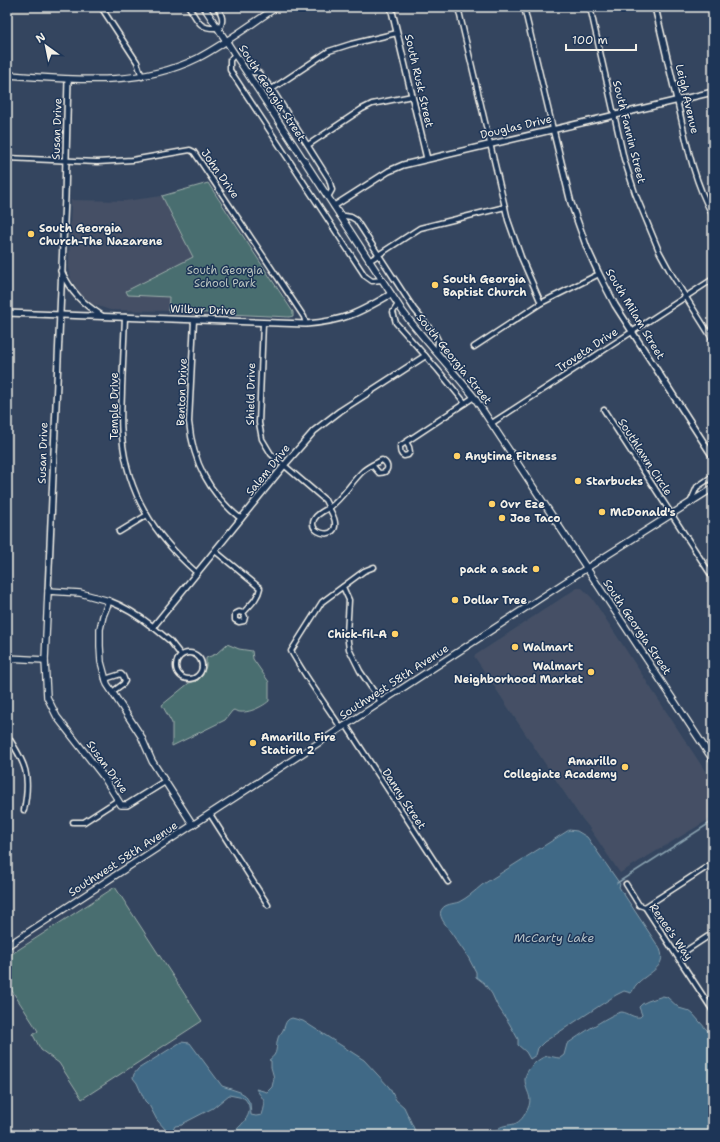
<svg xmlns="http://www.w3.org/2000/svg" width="720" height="1142" viewBox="0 0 720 1142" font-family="'Shantell Sans',sans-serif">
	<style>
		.built { fill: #445065 }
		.green { fill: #4a6e70; stroke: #9fb0ac }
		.water { fill: #3f6986; stroke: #879fad }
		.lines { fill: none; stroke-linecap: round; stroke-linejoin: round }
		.stream { stroke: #879fad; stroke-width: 1.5 }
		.minor-casing { stroke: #f4f1e8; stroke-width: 7 }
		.tertiary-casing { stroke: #f4f1e8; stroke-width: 8 }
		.secondary-casing { stroke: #f4f1e8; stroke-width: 8 }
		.minor { stroke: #1d3557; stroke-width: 4 }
		.tertiary { stroke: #1d3557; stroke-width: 5 }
		.secondary { stroke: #1d3557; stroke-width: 5.5 }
		.poi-dot { fill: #ffd166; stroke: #1d3557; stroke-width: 1.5 }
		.labels { text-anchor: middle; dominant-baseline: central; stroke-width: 3; stroke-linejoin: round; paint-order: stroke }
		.street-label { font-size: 11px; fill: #f4f1e8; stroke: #1d3557 }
		.poi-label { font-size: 11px; font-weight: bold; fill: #f4f1e8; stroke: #1d3557; text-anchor: start }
		.park-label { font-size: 11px; fill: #b8c3be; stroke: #1d3557 }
		.water-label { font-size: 12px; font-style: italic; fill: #b5c1c6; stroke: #1d3557 }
	</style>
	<rect width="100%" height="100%" fill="#34455f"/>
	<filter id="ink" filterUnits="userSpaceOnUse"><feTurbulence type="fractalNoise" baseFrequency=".025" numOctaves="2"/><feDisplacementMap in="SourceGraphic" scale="8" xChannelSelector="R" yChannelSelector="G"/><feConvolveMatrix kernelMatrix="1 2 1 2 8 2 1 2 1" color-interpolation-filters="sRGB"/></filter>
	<g filter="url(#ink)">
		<g class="built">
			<polygon points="162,196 193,257 127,291 129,295 169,297 168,311 110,310 92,304 80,293 71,279 69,266 71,200 125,201"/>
			<polygon points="577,588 582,588 592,598 713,783 713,817 620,873 588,826 579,815 474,656"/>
		</g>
		<g class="green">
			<polygon points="208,183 293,312 293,316 289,317 168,311 169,297 128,295 126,291 193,257 162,196"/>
			<path d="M227,644L239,649L252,651L253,659L269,682V701C261,708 243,716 234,710L232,711L225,720L172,746V723L162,705L189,683L197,681L203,675L206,666V658L216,654Z"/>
			<polygon points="115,887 202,1021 82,1099 59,1063 41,1050 33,1035 38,1031 7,983 7,957"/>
		</g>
		<g class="water">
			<path d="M569,830L577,831L587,837L620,884L619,887L660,949C668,968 646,973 636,985C634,987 633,991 631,993L624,991L616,995L544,1042L538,1048L536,1055L530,1059L526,1052L518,1045V1039L509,1023L497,1005L492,994L484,983L476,977V972L468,957L443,921C441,917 439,913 442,909C445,904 453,904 459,902C467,898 475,891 482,885Z"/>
			<path d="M663,996L667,997L679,1008L689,1011L693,1014L713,1037V1135H493C495,1133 497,1130 499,1128C509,1122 516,1129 525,1114C536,1096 525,1094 525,1079C525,1070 539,1057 548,1056C551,1056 556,1058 560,1058L564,1055L567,1044C577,1037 613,1012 622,1012C629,1013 633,1018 640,1017L642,1015L639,1007L642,1004L648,1001Z"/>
			<path d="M292,1018L303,1021L364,1060L389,1087L396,1100L404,1107L417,1135H231C241,1125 258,1112 244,1098L229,1095L213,1108L184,1123L182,1125L175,1126L173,1130L170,1131L166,1130L157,1120L149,1105L145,1101L137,1083L133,1078L134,1074L138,1069L181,1042L190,1043L222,1086L240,1092L245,1095L250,1103L251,1115L256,1116L262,1115C267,1100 264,1101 256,1089L267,1092L272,1087L274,1078L271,1067V1061L269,1060C279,1053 275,1048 278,1038C279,1034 282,1033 283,1030C286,1024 285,1020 292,1018Z"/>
		</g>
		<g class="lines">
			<polyline class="stream" points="617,883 713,821"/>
			<g class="minor-casing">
				<g id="minor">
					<polyline points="101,7 137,62 142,77"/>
					<path d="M189,7C198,21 199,29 217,28"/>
					<path d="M217,7C223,16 224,21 219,30"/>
					<polyline points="458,7 508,220 521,257 541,303"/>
					<polyline points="524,7 553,129"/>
					<polyline points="590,7 624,159 635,193 659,251 672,275 713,340"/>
					<polyline points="235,54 230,60 230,70 365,276 372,281 382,280"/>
					<polyline points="246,71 259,73 272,89 329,179 332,190 328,197"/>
					<polyline points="272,89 329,51 351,44 397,33"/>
					<path d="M677,100C686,140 693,180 713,216"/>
					<polyline points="308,145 362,109 372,104 412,96"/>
					<polyline points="7,158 97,162 132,160 190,150 194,152 304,317 306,324"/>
					<polyline points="339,215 351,217 356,220 414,309 436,336 438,340 437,353"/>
					<polyline points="369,261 420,228 505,207"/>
					<polyline points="398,304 393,312 396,323 438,370 465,403"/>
					<path d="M125,317C124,340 123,364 122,387C122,403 120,419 122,436C127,494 154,535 197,573"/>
					<path d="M194,320L189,422C193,463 209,493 241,519"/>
					<path d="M263,323L259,423L262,439L271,454L325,500L329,508C343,498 351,482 363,471C369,466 376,463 382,460C390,465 389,473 379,473L372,465"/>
					<polyline points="474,347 541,303 599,274"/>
					<polyline points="604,410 713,578"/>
					<polyline points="492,423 713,279"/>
					<path d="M406,442L409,447L410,452L408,455L404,456C400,454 400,451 400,446L406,442L465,403L474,397"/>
					<polyline points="690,503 697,487 713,476"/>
					<path d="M329,508C356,552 282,530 329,508Z"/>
					<polyline points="119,532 147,515"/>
					<path d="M215,551L260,588C258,599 250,605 243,613L239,612L235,614V620L239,622L244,621L245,617L243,613"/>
					<polyline points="343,587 349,600 347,634 349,649 360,671 381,702"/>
					<polyline points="153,627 170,641 181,655"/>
					<circle cx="189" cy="666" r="13"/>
					<polyline points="105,679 121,674 123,676 125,681 123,684 112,692"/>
					<polyline points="346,725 448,882"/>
					<path d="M341,728C324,702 306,678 291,651L322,602L364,571L374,567"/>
					<path d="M7,735C26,764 31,775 24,810"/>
					<polyline points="210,814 268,905"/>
					<polyline points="73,822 84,822 118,800"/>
					<polyline points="626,884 639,905 645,907 713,1011"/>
					<polyline points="645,907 713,863"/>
					<polyline points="678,956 713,933"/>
				</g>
			</g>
			<g class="tertiary-casing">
				<g id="tertiary">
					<polyline points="391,7 427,159"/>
					<polyline points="655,7 677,100"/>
					<polyline points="553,129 571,203 587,248 599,274 615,305 713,457"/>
					<polyline points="334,206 389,171 403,165 713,92"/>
					<path d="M61,271C72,293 82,303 102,316"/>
					<path d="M7,313L306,324C344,321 359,313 391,294"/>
					<polyline points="48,591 65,197 68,79"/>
					<path d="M109,601C125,607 139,616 153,627L287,462L314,431L340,411L425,356"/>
				</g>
			</g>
			<g class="secondary-casing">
				<g id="secondary">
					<path d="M204,7L403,312C426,342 451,368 474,397L713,760"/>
					<path d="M7,75C71,79 138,88 198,58C225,44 251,24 277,7"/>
					<polyline points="7,658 45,660"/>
					<polyline points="164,782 127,805 121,805 103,776 57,717 47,697 45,660 48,591 80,593 109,601 103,616 100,629 100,646 101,662 107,684 141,736 152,761 193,825"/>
					<polyline points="7,946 579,573 713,488"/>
				</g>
			</g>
			<use href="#minor" class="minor"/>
			<use href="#tertiary" class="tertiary"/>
			<use href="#secondary" class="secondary"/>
		</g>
	</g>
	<g class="poi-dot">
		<circle cx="31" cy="234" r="4"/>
		<circle cx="435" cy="285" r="4"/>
		<circle cx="457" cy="456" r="4"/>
		<circle cx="578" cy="481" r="4"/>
		<circle cx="492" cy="504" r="4"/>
		<circle cx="602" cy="512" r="4"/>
		<circle cx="502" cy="518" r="4"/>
		<circle cx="536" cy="569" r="4"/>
		<circle cx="455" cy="600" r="4"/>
		<circle cx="395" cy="634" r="4"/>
		<circle cx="515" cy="647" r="4"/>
		<circle cx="591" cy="672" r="4"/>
		<circle cx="253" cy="743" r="4"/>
		<circle cx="625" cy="767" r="4"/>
	</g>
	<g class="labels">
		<g class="street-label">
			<text transform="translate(419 81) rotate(77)">South Rusk Street</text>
			<text transform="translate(272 93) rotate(57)">South Georgia Street</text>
			<text transform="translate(687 99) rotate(77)">Leigh Avenue</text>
			<text transform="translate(516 127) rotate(-13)">Douglas Drive</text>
			<text transform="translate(57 129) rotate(-88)">Susan Drive</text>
			<text transform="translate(629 132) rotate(76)">South Fannin Street</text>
			<text transform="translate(220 174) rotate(55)">John Drive</text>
			<text transform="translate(203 310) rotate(2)">Wilbur Drive</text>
			<text transform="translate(635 314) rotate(59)">South Milam Street</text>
			<text transform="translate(587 350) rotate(-33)">Troveta Drive</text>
			<text transform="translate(454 359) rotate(51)">South Georgia Street</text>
			<text transform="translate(182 392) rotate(-88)">Benton Drive</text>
			<text transform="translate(251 394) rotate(-89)">Shield Drive</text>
			<text transform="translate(114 406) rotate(-90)">Temple Drive</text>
			<text transform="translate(43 453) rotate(-88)">Susan Drive</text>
			<text transform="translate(645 457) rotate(57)">Southlawn Circle</text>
			<text transform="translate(268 470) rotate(-51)">Salem Drive</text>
			<text transform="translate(637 627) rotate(56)">South Georgia Street</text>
			<text transform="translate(394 682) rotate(-33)">Southwest 58th Avenue</text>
			<text transform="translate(107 767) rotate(54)">Susan Drive</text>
			<text transform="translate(404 799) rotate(57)">Danny Street</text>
			<text transform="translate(123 859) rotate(-33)">Southwest 58th Avenue</text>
			<text transform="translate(671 932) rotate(55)">Renee's Way</text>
		</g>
		<g class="poi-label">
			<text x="39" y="228">South Georgia<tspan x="39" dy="13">Church-The Nazarene</tspan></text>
			<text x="443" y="279">South Georgia<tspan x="443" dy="13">Baptist Church</tspan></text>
			<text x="465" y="456">Anytime Fitness</text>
			<text x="586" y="481">Starbucks</text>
			<text x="500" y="504">Ovr Eze</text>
			<text x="610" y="512">McDonald's</text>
			<text x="510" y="518">Joe Taco</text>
			<text x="528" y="569" text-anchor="end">pack a sack</text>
			<text x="463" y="600">Dollar Tree</text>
			<text x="387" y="634" text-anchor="end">Chick-fil-A</text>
			<text x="523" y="647">Walmart</text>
			<text x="583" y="666" text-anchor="end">Walmart<tspan x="583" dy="13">Neighborhood Market</tspan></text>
			<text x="261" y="737">Amarillo Fire<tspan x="261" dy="13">Station 2</tspan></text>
			<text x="617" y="761" text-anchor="end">Amarillo<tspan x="617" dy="13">Collegiate Academy</tspan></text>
		</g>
		<g class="park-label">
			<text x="225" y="270">South Georgia<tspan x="225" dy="13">School Park</tspan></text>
		</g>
		<g class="water-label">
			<text x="554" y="938">McCarty Lake</text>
		</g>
	</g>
	<rect width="720" height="1142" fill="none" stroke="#1d3557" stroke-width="24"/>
	<rect x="12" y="12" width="696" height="1118" fill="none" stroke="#f4f1e8" stroke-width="1.5" filter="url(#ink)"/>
	<g transform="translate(46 46) rotate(327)" stroke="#1d3557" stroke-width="3" paint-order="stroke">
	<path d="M0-3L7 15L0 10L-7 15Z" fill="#f4f1e8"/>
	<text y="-6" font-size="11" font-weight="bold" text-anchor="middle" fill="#f4f1e8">N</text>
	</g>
	<path d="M566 44v6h70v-6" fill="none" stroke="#f4f1e8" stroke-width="2"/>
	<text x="572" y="44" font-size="12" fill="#f4f1e8" stroke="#1d3557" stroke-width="3" paint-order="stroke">100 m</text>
</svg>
